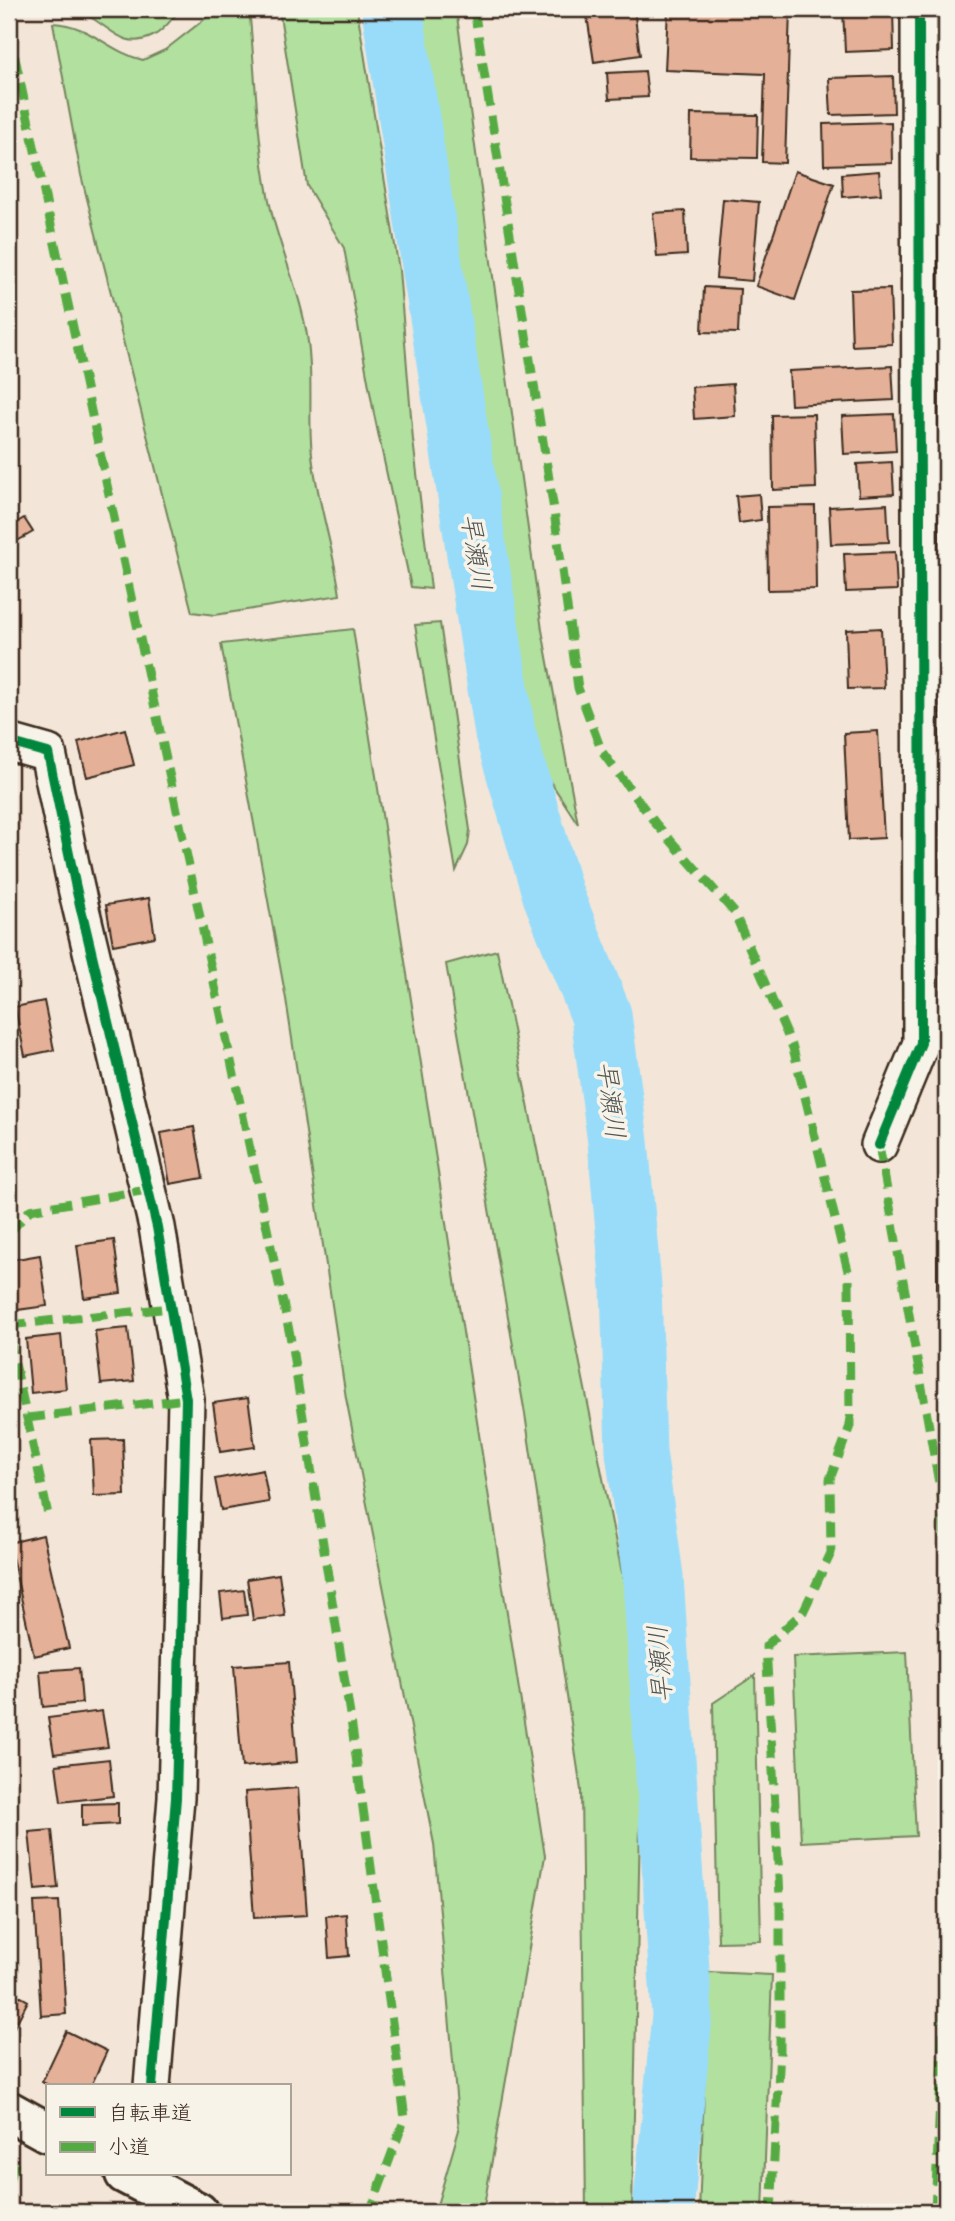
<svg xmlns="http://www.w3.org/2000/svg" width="955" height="2221" viewBox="0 0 955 2221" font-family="'Shantell Sans','Klee One',sans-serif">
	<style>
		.green { fill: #b1e09f; stroke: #76855e; stroke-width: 2 }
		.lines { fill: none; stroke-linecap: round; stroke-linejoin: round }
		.river { stroke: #98dcfa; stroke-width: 61 }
		.building { fill: #e4b098; stroke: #3b2a1e; stroke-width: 2 }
		.minor-casing { stroke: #3b2a1e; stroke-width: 40 }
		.tertiary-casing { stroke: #3b2a1e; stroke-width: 44 }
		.minor { stroke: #f7f3e8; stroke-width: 35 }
		.tertiary { stroke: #f7f3e8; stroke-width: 38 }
		.quiet { stroke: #55ab43; stroke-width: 9; stroke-dasharray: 18 9; stroke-linecap: butt }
		.cycleway-casing { stroke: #f7f3e8; stroke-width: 15 }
		.cycleway { stroke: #00873e; stroke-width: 10 }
		.labels { text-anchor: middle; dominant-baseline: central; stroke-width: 7; stroke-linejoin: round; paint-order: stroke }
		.water-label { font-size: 26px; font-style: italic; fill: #525655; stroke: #f7f3e8 }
	</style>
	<rect width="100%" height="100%" fill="#f3e6d8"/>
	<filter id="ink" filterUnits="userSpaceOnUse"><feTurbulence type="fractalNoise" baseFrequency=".0143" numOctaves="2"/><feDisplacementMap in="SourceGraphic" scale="14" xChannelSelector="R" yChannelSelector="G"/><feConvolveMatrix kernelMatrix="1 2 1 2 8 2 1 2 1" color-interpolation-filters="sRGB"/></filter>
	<g filter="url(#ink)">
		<g class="green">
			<path d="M47,9H181C173,17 164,31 153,36C125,50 113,30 90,17C76,10 63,9 47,9Z"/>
			<polygon points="279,9 357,9 399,270 413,440 431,589 411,587 374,414 344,248 307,186"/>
			<polygon points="409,9 456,9 542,630 578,824 535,758 517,715 475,366"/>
			<path d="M233,10L250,18C256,82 257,150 272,214C283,257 302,297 308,342C314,385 306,430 315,475C322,515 334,554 340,595L215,615L192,612L81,175L53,23C91,25 107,51 143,60L165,50L210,15Z"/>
			<polygon points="440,623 470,830 468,845 456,871 415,625"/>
			<polygon points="353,629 545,1856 483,2212 435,2212 459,2130 434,1844 346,1398 286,999 221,644"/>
			<polygon points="497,950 643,1678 632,2212 586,2212 581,1790 525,1414 446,964"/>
			<polygon points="907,1652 916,1836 801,1842 793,1657"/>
			<polygon points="755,1675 761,1941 718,1942 713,1703"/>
			<polygon points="709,1972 772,1975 763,2212 699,2212"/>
		</g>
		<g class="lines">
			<polyline class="river" points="392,9 505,733 553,895 601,1015 618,1142 631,1286 636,1452 653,1577 682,2015 663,2212"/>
		</g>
		<g class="building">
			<polygon points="586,9 634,9 640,55 594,62"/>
			<polygon points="668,9 790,9 785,163 762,162 765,74 665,70"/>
			<polygon points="843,9 893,9 894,50 845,52"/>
			<rect x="942" y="9" width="4" height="17"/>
			<polygon points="645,71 648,97 609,99 607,73"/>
			<polygon points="893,76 894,113 831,115 829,78"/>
			<polygon points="691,114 758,115 757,158 690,157"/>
			<polygon points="891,122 892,163 824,165 823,124"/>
			<polygon points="941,154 946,154 946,189 942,190"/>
			<polygon points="795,171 834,184 795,300 756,286"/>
			<polygon points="879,171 881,194 843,197 842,174"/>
			<polygon points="723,199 759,202 752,281 716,278"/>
			<polygon points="685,211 687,255 657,257 653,213"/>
			<polygon points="704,287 740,289 738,333 702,332"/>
			<polygon points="890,289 892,344 852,346 850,290"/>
			<polygon points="946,298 946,329 944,329 942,299"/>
			<polygon points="892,366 894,400 791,405 789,371"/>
			<polygon points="733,384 735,416 694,419 692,387"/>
			<polygon points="814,414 816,488 773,490 772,415"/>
			<polygon points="894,414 896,451 844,454 842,416"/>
			<polygon points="892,462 894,494 859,496 857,464"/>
			<polygon points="759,494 761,520 739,523 736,496"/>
			<polygon points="887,504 889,542 831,544 829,507"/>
			<polygon points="815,506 816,589 768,590 767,507"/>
			<polygon points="24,518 33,532 10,545 9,527"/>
			<polygon points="895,552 897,590 846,592 844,554"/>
			<polygon points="881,628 884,688 848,689 846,630"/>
			<polygon points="946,684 946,719 941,719 939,685"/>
			<polygon points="125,729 134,765 87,777 78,742"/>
			<polygon points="878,731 884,838 849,840 844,733"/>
			<polygon points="9,890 13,890 12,934 9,934"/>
			<polygon points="149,898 155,937 113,945 106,905"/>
			<polygon points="44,1001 54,1050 25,1056 15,1007"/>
			<polygon points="194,1127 203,1178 170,1184 161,1133"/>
			<polygon points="114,1240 121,1293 84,1298 77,1245"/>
			<polygon points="40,1255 47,1306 17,1310 11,1260"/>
			<rect x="937" y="1256" width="9" height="39"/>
			<polygon points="128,1328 134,1381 101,1384 95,1331"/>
			<polygon points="61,1335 66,1389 31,1393 26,1339"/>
			<polygon points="248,1398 255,1447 220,1452 213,1403"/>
			<polygon points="123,1439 125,1495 94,1496 91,1440"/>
			<polygon points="263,1470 269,1502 221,1510 215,1479"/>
			<polygon points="43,1535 69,1648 34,1656 9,1543"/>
			<polygon points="279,1574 285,1616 253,1620 247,1579"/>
			<polygon points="244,1590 247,1615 223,1618 220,1593"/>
			<polygon points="289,1662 297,1762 242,1767 234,1666"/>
			<polygon points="79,1668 82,1703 43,1707 40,1671"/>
			<rect x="9" y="1695" width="6" height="29"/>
			<polygon points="102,1711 108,1747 54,1754 48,1718"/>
			<polygon points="109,1759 113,1796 61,1802 56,1765"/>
			<polygon points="298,1788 307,1915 254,1918 245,1792"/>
			<polygon points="118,1803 118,1824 82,1826 82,1804"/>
			<polygon points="52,1830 58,1888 35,1890 29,1832"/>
			<polygon points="59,1901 66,2014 41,2016 34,1902"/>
			<polygon points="346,1914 349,1956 329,1958 326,1916"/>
			<polygon points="9,1990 28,2001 9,2037"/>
			<polygon points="66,2031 107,2051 91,2086 50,2086 42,2082"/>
		</g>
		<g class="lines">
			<g class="minor-casing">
				<g id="minor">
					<polyline points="9,742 48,753 76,888 157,1227 186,1399 176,1798 152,2086"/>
					<polyline points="879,1145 921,1043 919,9"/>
				</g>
			</g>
			<g class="tertiary-casing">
				<g id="tertiary">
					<polyline points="9,2111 47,2132"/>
					<polyline points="125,2174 198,2212"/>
				</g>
			</g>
			<use href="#minor" class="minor"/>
			<use href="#tertiary" class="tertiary"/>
			<g class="quiet">
				<polyline points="474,9 553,504 578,688 602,752 656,824 734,912 793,1048 849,1275 850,1426 830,1479 831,1553 803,1612 766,1646 780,1896 780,2051 771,2212"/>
				<polyline points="9,30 290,1335 352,1727 405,2118 370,2212"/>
				<polyline points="879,1145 943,1506 946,1566"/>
				<polyline points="9,1233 30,1210 147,1190"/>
				<polyline points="9,1325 170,1308"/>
				<polyline points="9,1336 49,1519"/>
				<polyline points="27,1418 186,1399"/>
				<polyline points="9,2180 16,2160"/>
				<polyline points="118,2212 118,2211"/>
				<polyline points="935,2212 946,1964"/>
			</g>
			<g class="cycleway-casing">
				<g id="cycleway">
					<polyline points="9,742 48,753 76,888 157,1227 186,1399 176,1798 152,2086"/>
					<polyline points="879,1145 921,1043 919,9"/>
				</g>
			</g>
			<use href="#cycleway" class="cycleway"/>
		</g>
	</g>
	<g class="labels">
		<g class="water-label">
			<text transform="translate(477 552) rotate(81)">早瀬川</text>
			<text transform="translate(612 1100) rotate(83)">早瀬川</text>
			<text transform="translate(659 1664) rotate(-94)">早瀬川</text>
		</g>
	</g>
	<rect width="955" height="2221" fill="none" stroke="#f7f3e8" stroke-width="35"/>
	<rect x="18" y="18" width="920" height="2186" fill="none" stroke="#3b2a1e" stroke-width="2.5" filter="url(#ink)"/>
	<rect x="46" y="2084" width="245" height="91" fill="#f7f3e8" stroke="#aca397" stroke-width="2"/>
	<rect x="60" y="2107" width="35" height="10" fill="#00873e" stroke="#aca397" stroke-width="2"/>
	<text x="108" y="2120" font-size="21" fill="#3b2a1e">自転車道</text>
	<rect x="60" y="2142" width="35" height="10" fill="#55ab43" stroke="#aca397" stroke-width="2"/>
	<text x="108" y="2154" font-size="21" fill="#3b2a1e">小道</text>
</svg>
